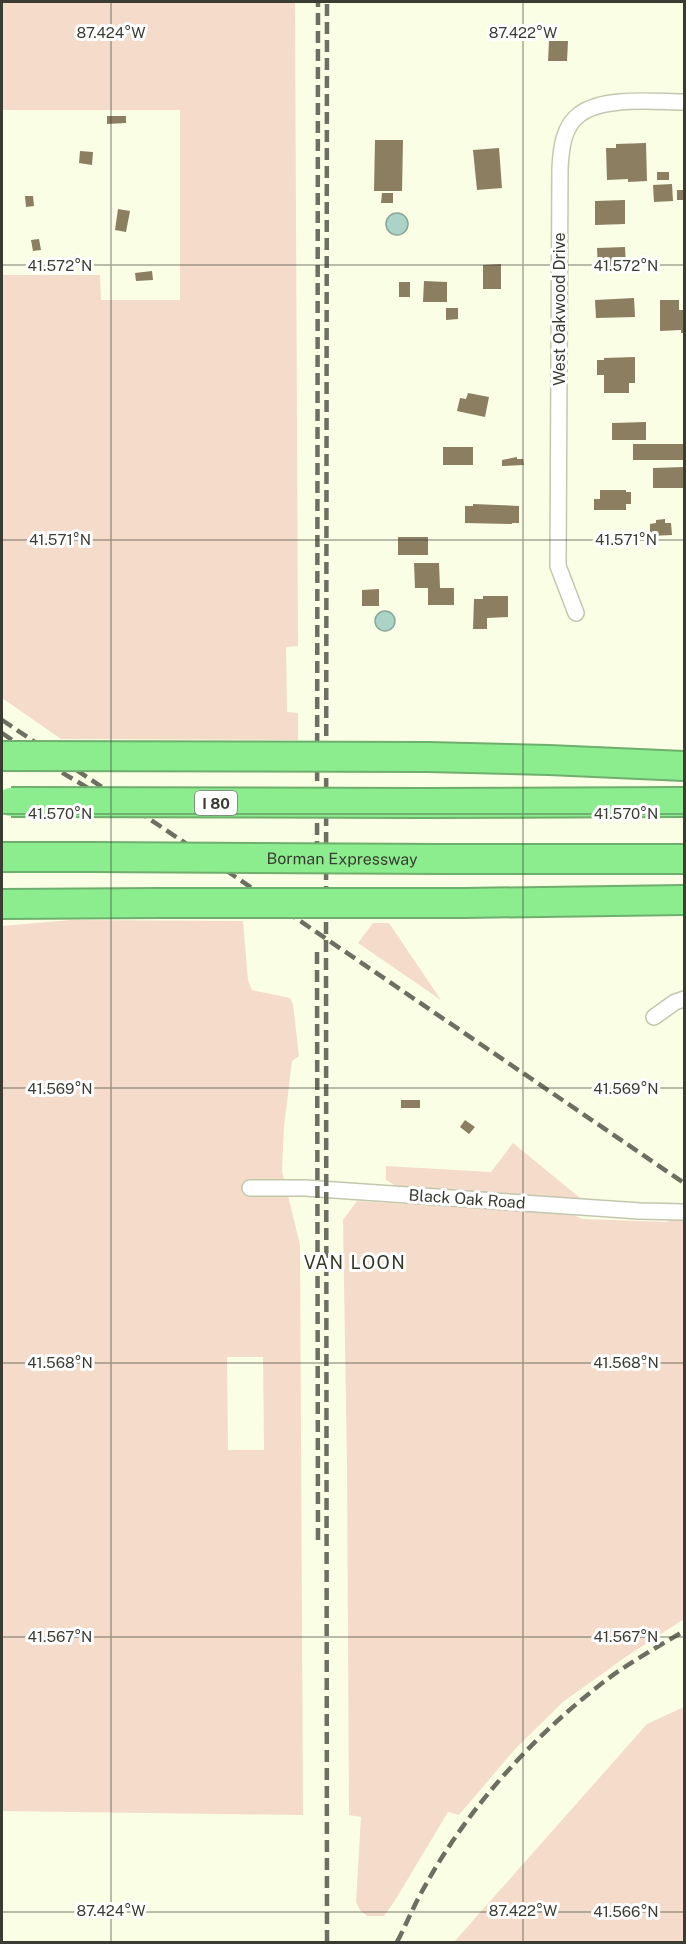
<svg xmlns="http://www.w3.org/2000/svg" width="686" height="1944" viewBox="0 0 686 1944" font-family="'Public Sans',sans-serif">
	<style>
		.green { fill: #f5dbca; fill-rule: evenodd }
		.water { fill: #abd3c6; stroke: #89a69a; stroke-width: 1.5 }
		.building { fill: #8b7e61 }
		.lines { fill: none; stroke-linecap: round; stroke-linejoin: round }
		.minor-casing { stroke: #c2c7ae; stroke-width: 18 }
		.motorway-casing { stroke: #6faf6e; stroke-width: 32 }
		.minor { stroke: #fff; stroke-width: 15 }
		.motorway { stroke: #8ced8f; stroke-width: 28 }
		.rail { stroke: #6d6f61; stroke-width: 4.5; stroke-dasharray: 12 6; stroke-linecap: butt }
		.motorway-bridge-casing { stroke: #6faf6e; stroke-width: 32; stroke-linecap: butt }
		.motorway-bridge { stroke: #8ced8f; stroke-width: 28 }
		.ticks { fill: none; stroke: #3a3c32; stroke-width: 1.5; stroke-opacity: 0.45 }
		.labels { text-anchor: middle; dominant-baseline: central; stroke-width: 6; stroke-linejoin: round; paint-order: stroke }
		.shield { fill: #fff; stroke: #757670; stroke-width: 1.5 }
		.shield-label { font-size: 15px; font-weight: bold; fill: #3a3c32 }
		.street-label { font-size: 16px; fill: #3a3c32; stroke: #fff }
		.neighbourhood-label { font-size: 18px; letter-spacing: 1.5px; fill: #323521; stroke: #fff }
		.ticks-label { font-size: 15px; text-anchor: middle; fill: #3a3c32; stroke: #fff; stroke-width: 6; stroke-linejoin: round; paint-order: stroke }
	</style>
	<rect width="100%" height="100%" fill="#fafee5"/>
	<g class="green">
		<polygon points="2,2 295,2 298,646 286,647 287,712 298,713 298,740 61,739 2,698 2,275 100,275 101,300 180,300 180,110 2,110"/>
		<path d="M71,920L243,921L248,980L252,990L290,998L293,1005L299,1056L292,1061L284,1126L282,1171L300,1245L303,1815L2,1811V926ZM227,1357H263L264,1450H228Z"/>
		<polygon points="373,923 389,923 441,1000 358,943"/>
		<polygon points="513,1143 585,1202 403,1190 386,1180 386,1166 491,1172"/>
		<polygon points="357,1201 557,1213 573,1215 583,1219 667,1222 674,1218 684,1219 684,1619 627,1656 563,1702 516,1748 459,1815 448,1812 394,1902 384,1916 367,1916 360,1910 356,1902 361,1817 349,1815 347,1465 343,1220"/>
		<polygon points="684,1707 684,1942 454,1942 647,1724"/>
	</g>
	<g class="water">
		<circle cx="397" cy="224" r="11"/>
		<circle cx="385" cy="621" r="10"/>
	</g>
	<g class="building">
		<polygon points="549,41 568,41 567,61 548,61"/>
		<polygon points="107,116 126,116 126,123 107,124"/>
		<polygon points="375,140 403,140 402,191 374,191"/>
		<polygon points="646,143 647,181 628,182 628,179 607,180 606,148 616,148 616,144"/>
		<polygon points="499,148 502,188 477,190 473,150"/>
		<polygon points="80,151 93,152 92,165 79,163"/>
		<rect x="657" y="172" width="12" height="8"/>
		<polygon points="672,184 673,201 654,202 653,185"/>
		<rect x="677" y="190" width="7" height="10"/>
		<polygon points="382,193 393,193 393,203 381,203"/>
		<polygon points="25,196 33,196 34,206 26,207"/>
		<polygon points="625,200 625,224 595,225 595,201"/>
		<polygon points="118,209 130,211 126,232 115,230"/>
		<polygon points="39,239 41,250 33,251 31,240"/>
		<polygon points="625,247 626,267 598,268 597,248"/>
		<polygon points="501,264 501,289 483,289 483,265"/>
		<polygon points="152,271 153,280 136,281 135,273"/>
		<polygon points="424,281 447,282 447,302 423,302"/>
		<rect x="399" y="282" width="11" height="15"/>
		<polygon points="634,298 635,317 596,318 595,300"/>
		<polygon points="660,300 679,300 679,310 684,310 684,333 681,333 681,330 660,331"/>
		<polygon points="446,308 458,308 458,319 446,320"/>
		<polygon points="635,357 635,383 629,383 629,393 604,393 604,375 597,375 597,360 604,360 604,358"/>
		<polygon points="468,393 489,397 485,417 457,411 460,398 466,399"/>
		<polygon points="646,422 646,440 612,440 612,423"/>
		<rect x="633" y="444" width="51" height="16"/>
		<rect x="443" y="447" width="30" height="18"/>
		<polygon points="517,457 517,459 523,459 524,465 502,466 502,460"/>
		<polygon points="684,467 684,488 653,488 653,468"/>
		<polygon points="600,490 626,490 626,492 631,492 631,504 626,504 626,510 594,510 594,499 600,499"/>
		<polygon points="473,504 519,506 519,523 512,523 512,524 465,523 465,506 473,506"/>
		<polygon points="665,519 665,523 671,523 672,535 650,536 650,524 656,523 656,520"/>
		<rect x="398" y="537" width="30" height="18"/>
		<polygon points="414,563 439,563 440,588 454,588 454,605 428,605 428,588 415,588"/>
		<polygon points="379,589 379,606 362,606 362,590"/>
		<polygon points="483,596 508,596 508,617 487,618 487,629 473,629 474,599 483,599"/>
		<rect x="401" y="1100" width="19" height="8"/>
		<polygon points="465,1120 475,1127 469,1134 460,1127"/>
	</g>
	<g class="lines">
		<g class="minor-casing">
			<g id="minor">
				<path d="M576,613L558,566L560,168C561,149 563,126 580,114C604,96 656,102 684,102"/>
				<polyline points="654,1017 675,1002 684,999"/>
				<polyline points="250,1188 305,1188 640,1211 684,1212"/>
			</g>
		</g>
		<g class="motorway-casing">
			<g id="motorway">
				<polyline points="428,757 549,760 684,766"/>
				<polyline points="420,803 684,802"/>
				<polyline points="2,857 92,857"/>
				<polyline points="442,859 684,859"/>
				<polyline points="463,903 684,900"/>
				<polyline points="2,904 160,903"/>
			</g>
		</g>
		<use href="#minor" class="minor"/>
		<use href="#motorway" class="motorway"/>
		<g class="rail">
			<polyline points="2,720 224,869 684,1183"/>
			<polyline points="2,733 41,760 98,794"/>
			<polyline points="317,871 318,2"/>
			<polyline points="317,952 318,1546"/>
			<polyline points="327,1942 326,940 327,2"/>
			<path d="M397,1942C405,1927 411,1912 419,1897C461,1817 525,1744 596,1688C623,1666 654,1649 684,1631"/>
		</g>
		<g class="motorway-bridge-casing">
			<g id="motorway-bridge">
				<polyline points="2,756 428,757"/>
				<polyline points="11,802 420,803"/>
				<path id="s1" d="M92,857L442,859"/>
				<polyline points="160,903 463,903"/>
			</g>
		</g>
		<use href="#motorway-bridge" class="motorway-bridge"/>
	</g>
	<path class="ticks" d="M111,2V1942M523,2V1942M2,265H684M2,540H684M2,814H684M2,1088H684M2,1363H684M2,1637H684M2,1912H684"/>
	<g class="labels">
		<rect class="shield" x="195" y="791" width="42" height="24" rx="4.5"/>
		<g class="shield-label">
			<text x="216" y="803">I 80</text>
		</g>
		<g class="street-label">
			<text transform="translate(559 309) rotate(-90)">West Oakwood Drive</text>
			<text stroke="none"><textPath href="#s1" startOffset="250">Borman Expressway</textPath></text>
			<text transform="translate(467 1199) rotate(4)">Black Oak Road</text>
		</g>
		<g class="neighbourhood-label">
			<text x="355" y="1262">VAN LOON</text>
		</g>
	</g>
	<g class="ticks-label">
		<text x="111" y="38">87.424°W</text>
		<text x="523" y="38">87.422°W</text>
		<text x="60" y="271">41.572°N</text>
		<text x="626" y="271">41.572°N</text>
		<text x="60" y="545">41.571°N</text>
		<text x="626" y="545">41.571°N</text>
		<text x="60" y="819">41.570°N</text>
		<text x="626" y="819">41.570°N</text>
		<text x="60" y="1094">41.569°N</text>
		<text x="626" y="1094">41.569°N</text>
		<text x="60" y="1368">41.568°N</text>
		<text x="626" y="1368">41.568°N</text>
		<text x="60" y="1642">41.567°N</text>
		<text x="626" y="1642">41.567°N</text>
		<text x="111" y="1916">87.424°W</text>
		<text x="523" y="1916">87.422°W</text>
		<text x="626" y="1917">41.566°N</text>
	</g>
	<rect width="686" height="1944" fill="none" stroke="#3a3c32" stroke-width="6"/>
</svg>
